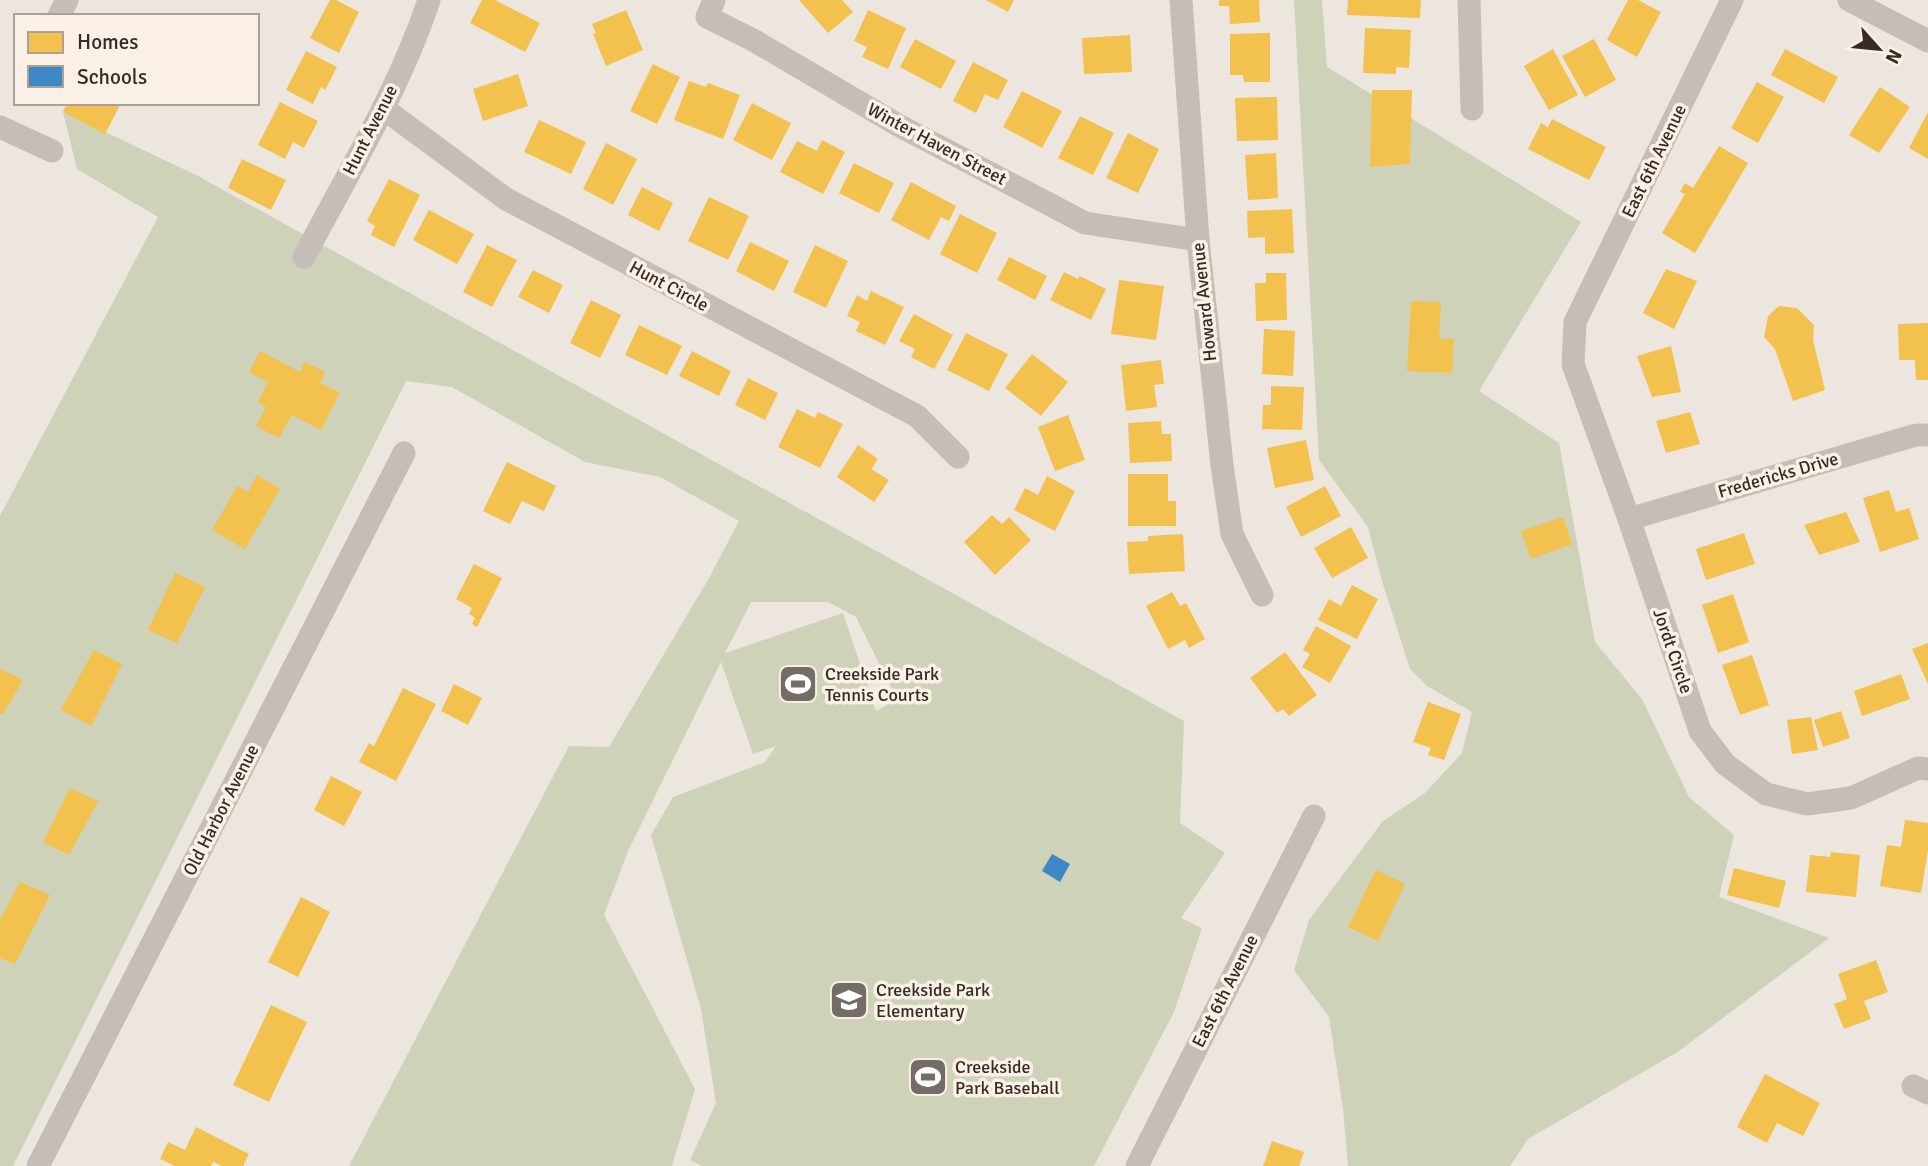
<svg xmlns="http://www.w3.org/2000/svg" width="1928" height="1166" viewBox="0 0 1928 1166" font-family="Signika,sans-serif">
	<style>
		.green { fill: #cdd2b8; fill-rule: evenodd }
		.homes { fill: #f2c14e }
		.schools { fill: #3f88c5 }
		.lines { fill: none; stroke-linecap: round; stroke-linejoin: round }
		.street { stroke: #c5beb8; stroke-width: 23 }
		.labels { text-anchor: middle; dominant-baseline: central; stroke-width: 7; stroke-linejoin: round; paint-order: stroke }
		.street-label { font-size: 18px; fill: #362b26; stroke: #faf0e5 }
		.poi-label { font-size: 18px; fill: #362b26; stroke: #faf0e5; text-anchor: start }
	</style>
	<rect width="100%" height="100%" fill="#ece6df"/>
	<g class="green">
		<polygon points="1294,0 1322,0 1327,67 1581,222 1479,391 1559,443 1595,642 1642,699 1689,797 1734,835 1719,897 1829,938 1679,1051 1528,1139 1510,1166 1348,1166 1343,1109 1329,1017 1294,970 1309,920 1383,821 1425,793 1462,753 1472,712 1427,686 1410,669 1382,581 1368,527 1319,460"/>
		<path d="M63,112L196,175L1184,721L1180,823L1225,853L1181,918L1202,928L1174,1012L1094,1166H702L690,1160L716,1103L701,1009L651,835L673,797L765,762L776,746L753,754L721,662L628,851L604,915L695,1089L672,1166H349L569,746L609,747L709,578L739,521L660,477L585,462L452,387L406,381L13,1166H0V516L158,217L77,169ZM751,602H828L856,617L897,699L876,711L843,613L725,653Z"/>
	</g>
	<g class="homes">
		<polygon points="330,0 336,0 359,12 339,53 310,38"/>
		<polygon points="482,0 495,0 540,23 525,52 470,23"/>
		<polygon points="799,0 842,0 853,12 828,33"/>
		<polygon points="986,0 1014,0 1008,12"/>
		<polygon points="1219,0 1259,0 1260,22 1230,24 1229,6 1219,6"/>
		<polygon points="1348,0 1421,0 1420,18 1347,15"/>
		<polygon points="1628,0 1638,0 1661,12 1637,57 1607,40"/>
		<polygon points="626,10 643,50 606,66 593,34 596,33 592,24"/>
		<polygon points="868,10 906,28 888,69 862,57 867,47 854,41"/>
		<polygon points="1365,28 1411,30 1409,68 1396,67 1396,74 1363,73"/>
		<polygon points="1270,33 1270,82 1244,82 1243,75 1230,75 1230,34"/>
		<polygon points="1130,35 1132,72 1084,74 1082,38"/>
		<polygon points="915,39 956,61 941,89 900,67"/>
		<polygon points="1594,39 1616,80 1585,97 1562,56"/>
		<polygon points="1553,49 1578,95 1549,110 1524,66"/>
		<polygon points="1785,49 1838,77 1824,103 1771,75"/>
		<polygon points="306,51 337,67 325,90 321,87 313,104 286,90"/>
		<polygon points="973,62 1008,80 998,100 985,94 976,113 953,101"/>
		<polygon points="653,64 680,77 657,124 630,111"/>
		<polygon points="518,74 528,106 483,121 473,89"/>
		<polygon points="689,81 706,87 708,83 740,95 723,139 674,120"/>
		<polygon points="1757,82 1784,97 1758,143 1731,128"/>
		<polygon points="1880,87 1910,107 1879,153 1849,135"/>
		<polygon points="1372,90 1412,90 1410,164 1370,167"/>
		<polygon points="1022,91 1062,111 1042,148 1003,127"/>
		<polygon points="1277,97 1278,140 1237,141 1235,98"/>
		<polygon points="280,102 318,121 304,148 293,142 285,159 258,145"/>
		<polygon points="67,103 121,103 105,134 63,112"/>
		<polygon points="752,103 791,123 772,160 733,140"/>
		<polygon points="1928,112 1928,159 1909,148"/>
		<polygon points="1080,116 1114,133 1093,175 1058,158"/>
		<polygon points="1552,119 1606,147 1589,180 1528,149 1541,123 1548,127"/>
		<polygon points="539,120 586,142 571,174 524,152"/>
		<polygon points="1128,133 1159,149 1138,193 1106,178"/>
		<polygon points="822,140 845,152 823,194 780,172 797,141 817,151"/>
		<polygon points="606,143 637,159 613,205 583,189"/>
		<polygon points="1719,146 1748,163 1695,253 1662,233 1685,194 1680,192 1685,183 1693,188"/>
		<polygon points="1276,153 1278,198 1248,200 1245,155"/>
		<polygon points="242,159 286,180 271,210 228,188"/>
		<polygon points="854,163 894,183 879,213 839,193"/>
		<polygon points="389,179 420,195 394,247 371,235 375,226 367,221"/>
		<polygon points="911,182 956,206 949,221 941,217 929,240 891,220"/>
		<polygon points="642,187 673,203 659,231 628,215"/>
		<polygon points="709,197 749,216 728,260 688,241"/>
		<polygon points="1292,209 1294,253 1265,254 1265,237 1248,238 1247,211"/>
		<polygon points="429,210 474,234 457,264 413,240"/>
		<polygon points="960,214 997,233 977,273 940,254"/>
		<polygon points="750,242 789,261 774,291 736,271"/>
		<polygon points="487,245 517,260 492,307 463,292"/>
		<polygon points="815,245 848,261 826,308 793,292"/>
		<polygon points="1009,257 1047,276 1035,300 997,280"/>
		<polygon points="1666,269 1697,281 1674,329 1643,313"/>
		<polygon points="533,270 563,285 549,313 518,297"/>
		<polygon points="1064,272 1078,279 1080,276 1106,289 1091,320 1050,300"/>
		<polygon points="1266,273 1286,273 1287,320 1256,321 1255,283 1266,283"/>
		<polygon points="1119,280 1164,286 1156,340 1111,334"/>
		<polygon points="871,291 904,307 885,345 856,331 860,322 847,316 857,295 867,301"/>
		<polygon points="591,300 621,315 600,358 570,343"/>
		<polygon points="1411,301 1441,302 1439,339 1454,339 1452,373 1407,371"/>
		<polygon points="1779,306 1797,308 1814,325 1813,340 1825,390 1793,401 1775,349 1764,337 1768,316"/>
		<polygon points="914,314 953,335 934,369 911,357 915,349 899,341"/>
		<polygon points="1928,323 1928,380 1916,380 1915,360 1899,360 1898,324"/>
		<polygon points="639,325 682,346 667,375 625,355"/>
		<polygon points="1264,329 1295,331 1293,376 1262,374"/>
		<polygon points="966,333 1008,354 989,391 947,370"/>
		<polygon points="1671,346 1681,392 1652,397 1637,356"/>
		<polygon points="260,351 300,372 305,362 325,372 320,383 340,393 321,430 292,415 279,438 256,426 266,407 258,402 268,382 249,372"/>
		<polygon points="692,351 731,371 719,396 679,376"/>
		<polygon points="1032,354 1068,382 1041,416 1005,388"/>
		<polygon points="1161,360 1164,384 1154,385 1157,407 1126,411 1121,365"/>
		<polygon points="748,378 778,393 765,420 735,405"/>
		<polygon points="1271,386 1304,387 1302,430 1262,429 1263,405 1271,405"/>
		<polygon points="797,409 815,418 818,412 843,424 820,468 778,447"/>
		<polygon points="1690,412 1700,444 1666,453 1656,421"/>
		<polygon points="1068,415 1085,460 1055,471 1038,427"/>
		<polygon points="1161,421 1162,434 1171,434 1172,461 1130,463 1128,423"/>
		<polygon points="1306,440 1314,480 1275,488 1267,448"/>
		<polygon points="858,445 878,459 871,469 889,480 874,502 837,477"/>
		<polygon points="507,462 556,486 544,511 522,501 510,524 483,511"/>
		<polygon points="1128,474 1168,474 1168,501 1176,501 1176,526 1128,526"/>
		<polygon points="257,475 280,489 245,549 212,530 237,486 248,492"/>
		<polygon points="1047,476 1075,491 1055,531 1014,510 1025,488 1038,495"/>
		<polygon points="1325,486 1341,516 1301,537 1286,507"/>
		<polygon points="1889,490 1896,512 1909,508 1919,539 1880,552 1863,498"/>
		<polygon points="1846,512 1860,542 1819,555 1804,525"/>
		<polygon points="992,515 1002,524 1009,517 1031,540 995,575 964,542"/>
		<polygon points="1563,517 1572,544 1531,559 1521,531"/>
		<polygon points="1351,527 1368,558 1332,578 1314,548"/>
		<polygon points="1744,533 1755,564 1706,580 1696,549"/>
		<polygon points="1183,534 1185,571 1129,574 1127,542 1148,541 1148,536"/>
		<polygon points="474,564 502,578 477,627 472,624 475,618 469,614 472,608 456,599"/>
		<polygon points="175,573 205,587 177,643 148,630"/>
		<polygon points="1352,585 1378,599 1357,639 1318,620 1329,599 1341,606"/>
		<polygon points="1172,592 1180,606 1186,603 1205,639 1189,648 1185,640 1168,649 1146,606"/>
		<polygon points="1733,594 1749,642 1718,653 1702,605"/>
		<polygon points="1316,626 1351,646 1330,683 1302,667 1310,654 1303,650"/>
		<polygon points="1928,643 1928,684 1912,649"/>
		<polygon points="94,650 122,664 91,726 61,710"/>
		<polygon points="1285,652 1317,695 1289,716 1283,709 1277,713 1250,678"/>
		<polygon points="1752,655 1769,705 1740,715 1722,665"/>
		<polygon points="0,669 23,680 3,714 0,713"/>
		<polygon points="1901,674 1910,699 1862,716 1854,691"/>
		<polygon points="454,684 482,698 468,725 441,711"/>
		<polygon points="403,688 436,704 396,781 359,762 369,743 374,746"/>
		<polygon points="1428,702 1461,714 1444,760 1428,755 1431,748 1413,742"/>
		<polygon points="1841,711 1850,738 1823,747 1814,720"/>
		<polygon points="1811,717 1818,750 1792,754 1787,720"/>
		<polygon points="331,776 362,792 344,826 314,810"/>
		<polygon points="70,788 98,801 69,855 43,842"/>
		<polygon points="1905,820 1928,823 1928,850 1921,893 1880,886 1887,845 1901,847"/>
		<polygon points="1831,852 1860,855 1856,897 1806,892 1810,855 1830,857"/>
		<polygon points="1734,868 1786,881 1779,908 1727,895"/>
		<polygon points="1376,870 1405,884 1378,941 1348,927"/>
		<polygon points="20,882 50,895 15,964 0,958 0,920"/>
		<polygon points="301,897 330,912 298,977 268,962"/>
		<polygon points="1876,960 1888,992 1864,1001 1871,1019 1844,1029 1834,1004 1847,999 1838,974"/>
		<polygon points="271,1005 307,1022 269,1102 233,1085"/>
		<polygon points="1765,1074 1820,1103 1803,1136 1777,1123 1767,1143 1737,1127"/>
		<polygon points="196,1127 249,1154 243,1166 222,1166 213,1162 211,1166 175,1166 160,1159 168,1142 185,1150"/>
		<polygon points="1272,1141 1304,1152 1299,1166 1263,1166"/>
	</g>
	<polygon class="schools" points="1052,854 1070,864 1060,882 1042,871"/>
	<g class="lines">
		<g class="street">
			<polyline points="714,0 707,17 753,40 898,125 1085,223 1198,240"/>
			<polyline points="1181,0 1198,240 1222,465 1232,534 1262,595"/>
			<polyline points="1469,0 1472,109"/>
			<polyline points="1732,0 1575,322 1573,364 1629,519 1700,731 1725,764 1766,794 1807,804 1851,798 1918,768 1928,769"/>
			<polyline points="1849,0 1928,41"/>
			<polyline points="59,16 67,0"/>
			<polyline points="383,108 506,199 917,416 958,457"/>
			<polyline points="0,127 52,151"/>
			<path d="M304,257C348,173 399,90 429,0"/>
			<polyline points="1629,519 1916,435 1928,435"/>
			<polyline points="1913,1086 1928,1093"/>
			<polyline points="38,1166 404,453"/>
			<polyline points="1137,1166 1314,816"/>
		</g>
	</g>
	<defs>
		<g id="stadium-square" transform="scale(2.0125)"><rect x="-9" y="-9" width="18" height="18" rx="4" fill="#766c67" stroke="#faf0e5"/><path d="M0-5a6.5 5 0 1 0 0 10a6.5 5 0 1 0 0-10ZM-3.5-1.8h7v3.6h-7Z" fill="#fff"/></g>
		<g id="school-square" transform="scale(2.0125)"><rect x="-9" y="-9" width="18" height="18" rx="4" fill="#766c67" stroke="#faf0e5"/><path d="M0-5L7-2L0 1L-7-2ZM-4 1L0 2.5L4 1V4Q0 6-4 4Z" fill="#fff"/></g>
	</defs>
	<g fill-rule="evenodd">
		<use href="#stadium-square" x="798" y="684"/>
		<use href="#school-square" x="849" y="1000"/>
		<use href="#stadium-square" x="928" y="1077"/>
	</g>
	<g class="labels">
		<g class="street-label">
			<text transform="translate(370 130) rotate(-63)">Hunt Avenue</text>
			<text transform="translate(937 144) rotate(28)">Winter Haven Street</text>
			<text transform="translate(1654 161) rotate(-64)">East 6th Avenue</text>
			<text transform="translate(669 286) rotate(28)">Hunt Circle</text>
			<text transform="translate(1204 302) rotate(-96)">Howard Avenue</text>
			<text transform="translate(1778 475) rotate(-16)">Fredericks Drive</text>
			<text transform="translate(1673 651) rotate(71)">Jordt Circle</text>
			<text transform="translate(221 810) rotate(-63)">Old Harbor Avenue</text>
			<text transform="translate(1225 991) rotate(-63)">East 6th Avenue</text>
		</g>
		<g class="poi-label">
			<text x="825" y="674">Creekside Park<tspan x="825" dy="21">Tennis Courts</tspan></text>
			<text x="876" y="990">Creekside Park<tspan x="876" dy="21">Elementary</tspan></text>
			<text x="955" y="1067">Creekside<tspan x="955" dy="21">Park Baseball</tspan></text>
		</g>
	</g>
	<rect x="14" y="14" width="245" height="91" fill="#faf0e5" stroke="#aca199" stroke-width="2"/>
	<rect x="28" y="32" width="35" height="21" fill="#f2c14e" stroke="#aca199" stroke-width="2"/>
	<text x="77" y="49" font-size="21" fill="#362b26">Homes</text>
	<rect x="28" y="66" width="35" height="21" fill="#3f88c5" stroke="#aca199" stroke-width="2"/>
	<text x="77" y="84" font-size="21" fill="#362b26">Schools</text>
	<g transform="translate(1879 49) rotate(117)" stroke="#faf0e5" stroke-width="5" paint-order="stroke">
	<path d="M0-5L12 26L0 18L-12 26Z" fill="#362b26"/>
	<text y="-10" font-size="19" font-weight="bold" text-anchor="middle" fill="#362b26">N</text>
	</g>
</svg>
